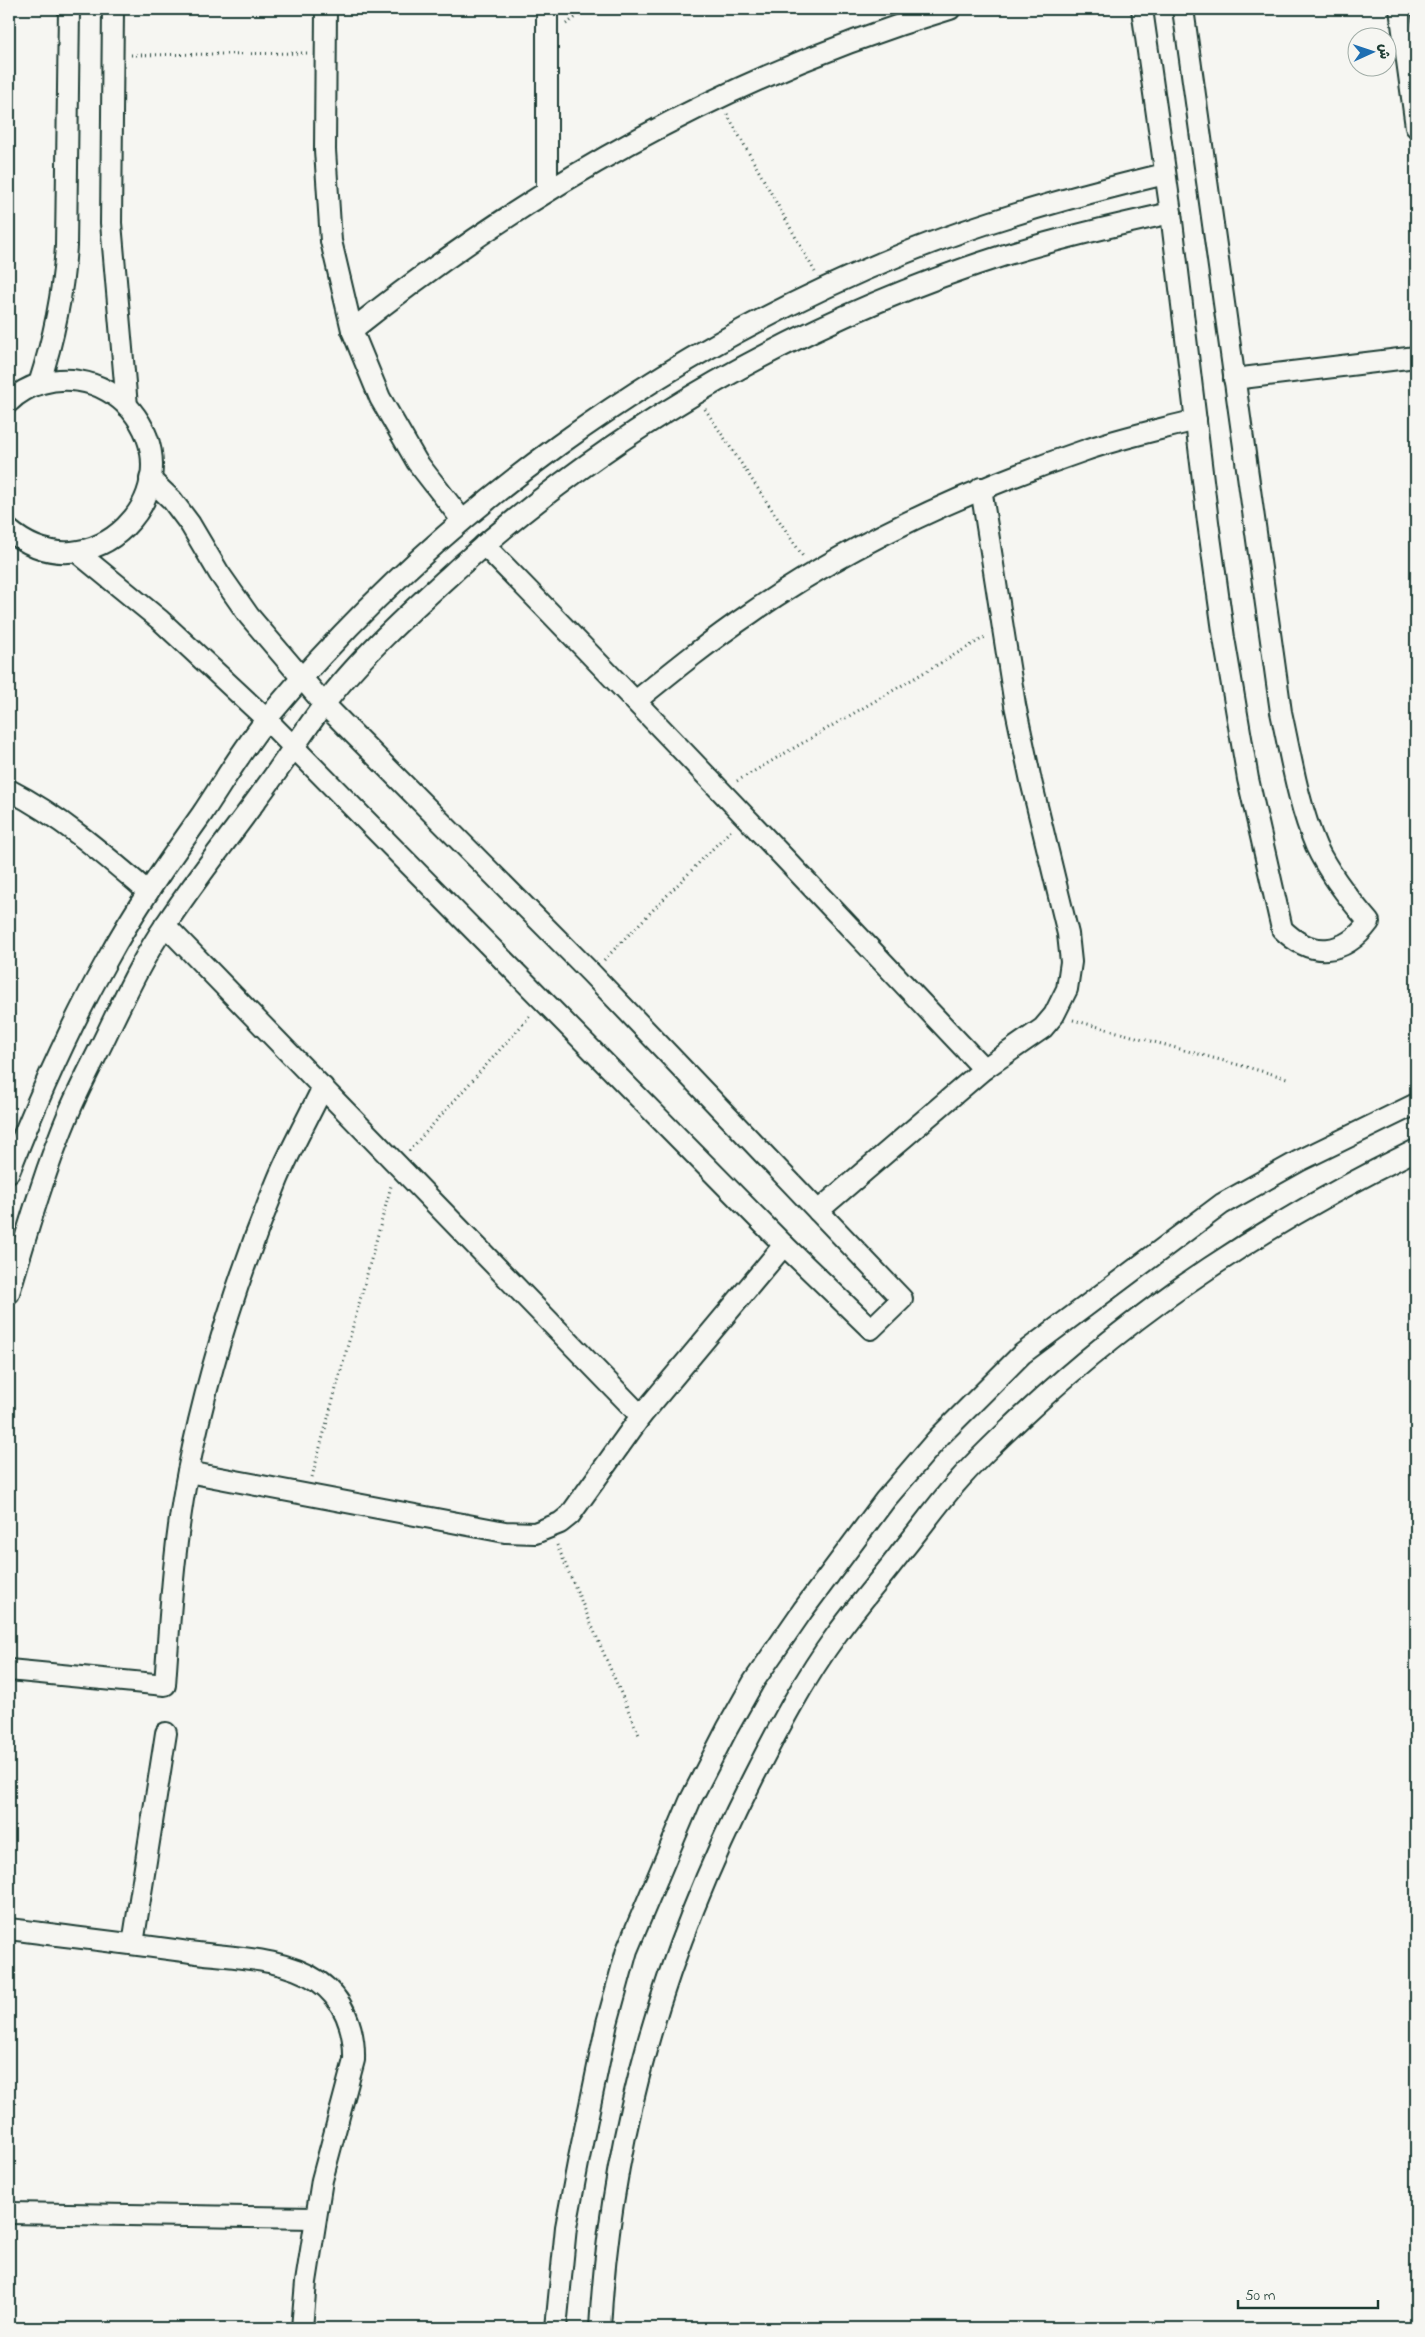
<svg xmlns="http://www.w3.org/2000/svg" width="1425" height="2337" viewBox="0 0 1425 2337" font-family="'Indie Flower','Playpen Sans Arabic',sans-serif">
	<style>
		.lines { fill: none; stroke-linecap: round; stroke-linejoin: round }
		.minor-casing { stroke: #1f3d34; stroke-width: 24 }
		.path { stroke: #1f3d34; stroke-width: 3; stroke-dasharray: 1 4; stroke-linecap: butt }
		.minor { stroke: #f6f6f2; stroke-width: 20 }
	</style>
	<rect width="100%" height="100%" fill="#f6f6f2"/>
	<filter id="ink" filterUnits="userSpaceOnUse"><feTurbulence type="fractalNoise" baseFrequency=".02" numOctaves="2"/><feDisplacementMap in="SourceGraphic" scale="10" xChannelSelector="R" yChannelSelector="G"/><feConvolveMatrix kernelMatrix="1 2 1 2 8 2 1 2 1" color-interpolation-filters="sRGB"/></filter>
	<g filter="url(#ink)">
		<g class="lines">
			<g class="minor-casing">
				<g id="minor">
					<polyline points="113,9 111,223 127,406"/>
					<polyline points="326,9 325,150 331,241 352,330 380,398 417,462 462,520"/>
					<path d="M1142,9L1171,213L1208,522L1224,638L1248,779L1282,929C1311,958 1344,956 1369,922C1349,899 1329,874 1316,846C1298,804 1291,757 1281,712L1183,9"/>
					<polyline points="1400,9 1416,127"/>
					<polyline points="547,190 547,9"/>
					<path d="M352,330C531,187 731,74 950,9"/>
					<polyline points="1234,379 1416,357"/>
					<path d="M39,384C54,338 63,294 66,246L69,9"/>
					<path d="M9,402C27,384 55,377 79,381C99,384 118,395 131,410C198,492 90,599 9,530"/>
					<path d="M484,545C653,717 818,894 984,1069"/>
					<polyline points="77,552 160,620 266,719 784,1245 871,1329 902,1299 591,973 324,704 249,616 219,573 190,524 172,500 150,479"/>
					<path d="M637,700C674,670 711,640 751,613C853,542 966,491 1083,451C1119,438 1158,430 1196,420"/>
					<path d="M9,790C60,816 105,855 148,892"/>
					<polyline points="165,925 641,1416"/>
					<path d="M9,1172C37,1100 68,1030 106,962C134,910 168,862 202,814C224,781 245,745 270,715C440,511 659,353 905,253C989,219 1077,195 1165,174"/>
					<polyline points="818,1211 984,1069 1043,1028 1054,1015 1067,989 1071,962 1068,934 1031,781 1015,705 981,488"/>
					<path d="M9,1293C27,1232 45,1169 70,1110C82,1082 97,1055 110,1027C127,992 144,956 166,924C195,880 229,838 260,795C282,766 301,735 323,706C361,656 412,610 458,568C616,426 805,318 1008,254C1061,238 1116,225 1171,213"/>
					<polyline points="188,1472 505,1532 535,1533 560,1523 570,1515 641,1416 784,1245"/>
					<path d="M9,1670L165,1685C170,1614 174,1542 188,1471C208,1371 239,1273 278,1179C291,1148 308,1118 323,1087"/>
					<path d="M9,1929C71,1937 134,1944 197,1953C236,1958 284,1958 318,1981C344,1999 355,2029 354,2060L322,2180L306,2282L302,2328"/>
					<polyline points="133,1944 166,1733"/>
					<polyline points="9,2213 315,2218"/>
					<polyline points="556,2328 566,2227 579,2158 607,2023 627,1950 690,1801 727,1729 754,1681 803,1610 885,1500 939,1437 1022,1354 1222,1204 1299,1161 1416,1104"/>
					<path d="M600,2328C611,2132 664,1953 753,1778C778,1729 804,1679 837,1634C857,1606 881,1579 902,1551C921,1528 939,1502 959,1480C979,1457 1001,1437 1023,1416C1142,1304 1271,1221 1416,1150"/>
				</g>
			</g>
			<g class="path">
				<polyline points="566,24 588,9"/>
				<polyline points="131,55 307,53"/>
				<polyline points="727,114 815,272"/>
				<polyline points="705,409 804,558"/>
				<polyline points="737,781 987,636"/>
				<polyline points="604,960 732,829"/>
				<polyline points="1073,1020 1287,1078"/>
				<polyline points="409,1151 532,1014"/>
				<polyline points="312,1477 391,1186"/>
				<polyline points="557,1545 639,1735"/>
			</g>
			<use href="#minor" class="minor"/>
		</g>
	</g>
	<rect width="1425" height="2337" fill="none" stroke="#f6f6f2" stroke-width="30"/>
	<rect x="15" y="15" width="1395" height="2307" fill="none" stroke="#1f3d34" stroke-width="2" filter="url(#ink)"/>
	<g transform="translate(1372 52) rotate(87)"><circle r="24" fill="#f6f6f2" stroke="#a0aca6"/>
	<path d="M0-4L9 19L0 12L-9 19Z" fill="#1f6fb2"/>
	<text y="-8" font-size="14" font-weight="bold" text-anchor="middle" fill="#1f3d34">ش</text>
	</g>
	<path d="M1238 2300v8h140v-8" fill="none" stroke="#1f3d34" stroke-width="2.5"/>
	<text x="1245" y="2300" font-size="15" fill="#1f3d34" stroke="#f6f6f2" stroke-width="4" paint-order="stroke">50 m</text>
</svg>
